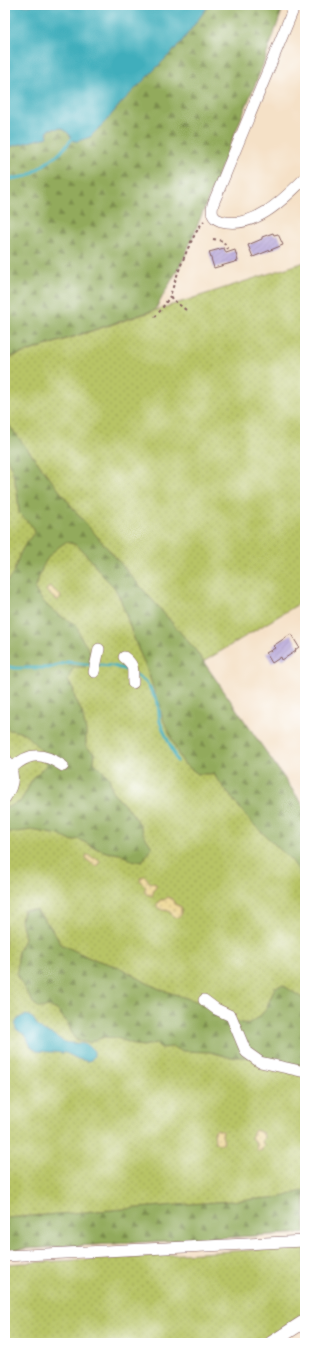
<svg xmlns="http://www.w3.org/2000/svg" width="310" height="1348" viewBox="0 0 310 1348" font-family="Sriracha,sans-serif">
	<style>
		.grass { fill: url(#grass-dots); stroke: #817248 }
		.forest { fill: url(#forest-firs); stroke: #6e6443 }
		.sand { fill: url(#sand-dots); stroke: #9c7c64 }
		.water { fill: #3faebc; stroke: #446674 }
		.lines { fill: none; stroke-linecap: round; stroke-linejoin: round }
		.stream { stroke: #3faebc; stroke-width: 3 }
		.building { fill: url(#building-hatch) }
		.minor-casing { stroke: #866362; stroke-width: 12 }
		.major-casing { stroke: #866362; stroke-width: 14 }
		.path { stroke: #866362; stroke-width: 2; stroke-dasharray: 3 3; stroke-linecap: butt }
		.minor { stroke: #fff; stroke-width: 11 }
		.major { stroke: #fff; stroke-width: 13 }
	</style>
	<defs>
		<pattern id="grass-dots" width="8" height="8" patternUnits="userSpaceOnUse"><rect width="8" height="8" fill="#b8c466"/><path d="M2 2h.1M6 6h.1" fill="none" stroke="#a0a859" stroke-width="1.8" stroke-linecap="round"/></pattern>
		<pattern id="forest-firs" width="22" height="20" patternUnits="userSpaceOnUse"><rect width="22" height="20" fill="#92aa5b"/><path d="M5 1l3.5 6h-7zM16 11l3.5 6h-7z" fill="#798a4b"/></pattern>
		<pattern id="sand-dots" width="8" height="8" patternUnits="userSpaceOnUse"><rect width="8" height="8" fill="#eeda9e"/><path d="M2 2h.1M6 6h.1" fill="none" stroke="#cebb88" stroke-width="1.8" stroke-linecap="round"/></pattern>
		<pattern id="building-hatch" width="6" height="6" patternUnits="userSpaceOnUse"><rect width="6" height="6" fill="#b2a1d6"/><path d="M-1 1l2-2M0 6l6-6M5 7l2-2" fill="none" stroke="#9383ae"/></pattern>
	</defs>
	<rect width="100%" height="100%" fill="#fff"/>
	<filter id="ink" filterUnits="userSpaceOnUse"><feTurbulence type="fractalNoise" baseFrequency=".025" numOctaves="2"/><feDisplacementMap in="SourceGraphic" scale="8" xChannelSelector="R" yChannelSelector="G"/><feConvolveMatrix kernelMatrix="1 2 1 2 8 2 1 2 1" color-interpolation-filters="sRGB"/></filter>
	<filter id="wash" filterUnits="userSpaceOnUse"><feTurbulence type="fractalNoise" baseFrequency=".012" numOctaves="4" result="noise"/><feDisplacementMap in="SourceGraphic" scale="16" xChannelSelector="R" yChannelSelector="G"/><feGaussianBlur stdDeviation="0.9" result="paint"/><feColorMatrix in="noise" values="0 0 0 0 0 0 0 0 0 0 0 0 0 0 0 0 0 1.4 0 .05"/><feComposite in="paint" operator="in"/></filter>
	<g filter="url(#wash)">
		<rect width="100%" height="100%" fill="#f5e1c7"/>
		<g class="grass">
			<polygon points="305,262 305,600 203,662 305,808 305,1233 5,1250 5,359"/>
			<polygon points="305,1247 305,1313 261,1343 5,1343 5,1264"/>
		</g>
		<g class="forest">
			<polygon points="209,5 284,5 263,65 184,258 155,310 5,359 5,148 47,137 49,129 62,128 69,134 72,139 106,121 122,102 179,45"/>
			<path d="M5,420L76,512L194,648L305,808V880L292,861L250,821L213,774H198L184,764L178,754L163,719L148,672L136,644L120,598L114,587L102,575L90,559L77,545L66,542C44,556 42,567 35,590C46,608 59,616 77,625L80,636L90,651V661L85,667H74L70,674L68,681L73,688L75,698L82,712L86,731V746L95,754L94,762L109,777L113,793L131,812L139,823L144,835L152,847L142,862L131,860L120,854L106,852L93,847L79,839L71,841L59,835L31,830L18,832H5V808L20,802L26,792L30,783L36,775L46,765L44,753L24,733L5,729V583C14,577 16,563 20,554C24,545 29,539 35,532L32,526L19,513L17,491L12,469L5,455Z"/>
			<polygon points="24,910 36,910 50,926 61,944 90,958 119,967 149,984 162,990 199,1002 235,1021 247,1024 258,1018 266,1009 275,987 283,985 305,1000 305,1066 270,1060 243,1057 229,1057 210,1052 183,1051 173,1047 161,1048 156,1043 144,1046 136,1045 117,1038 104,1037 89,1043 79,1041 74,1038 68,1024 57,1010 50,1007 39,1008 33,1003 17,976 18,951 25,938 21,919"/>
			<polygon points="305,1190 305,1233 5,1250 5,1218 282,1197"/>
		</g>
		<g class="sand">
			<polygon points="51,587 61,596 60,598 58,600 55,599 46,591 48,588"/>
			<polygon points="88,855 93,858 98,859 100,861 98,866 95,866 86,859 86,856"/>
			<polygon points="143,876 146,877 149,882 156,884 156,887 154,890 152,896 146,894 144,890 146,887 141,882 140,878"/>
			<polygon points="168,897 171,898 175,904 181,907 181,915 178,918 174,917 169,911 162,910 157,907 157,904 160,900 164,900"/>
			<polygon points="216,1129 223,1131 222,1136 224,1141 223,1144 219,1144 215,1142 214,1132"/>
			<polygon points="255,1130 263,1133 264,1136 262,1142 264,1145 261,1151 257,1150 256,1142 251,1138 253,1133"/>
		</g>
		<g class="water">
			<polygon points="5,5 209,5 179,45 122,102 106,121 90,137 78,141 74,141 69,134 62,128 49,129 47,133 48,137 5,148"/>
			<path d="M26,1015C37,1018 34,1024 41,1029C43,1032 49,1033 52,1034C56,1036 59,1039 63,1041C74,1046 84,1039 94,1051V1056L91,1060L87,1061L78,1059L66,1053L37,1051L31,1047L26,1036L16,1029C14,1022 18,1017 26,1015Z"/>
		</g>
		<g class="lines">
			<g class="stream">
				<polyline points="5,180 28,176 60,153 72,139"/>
				<polyline points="98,665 113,666 130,671"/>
				<polyline points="5,666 15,668 48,668 68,662 93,665"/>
				<polyline points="136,675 146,682 158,703 160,722 177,761"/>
			</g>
		</g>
		<g id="blocks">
			<g class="building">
				<polygon points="273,233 274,235 278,234 283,245 253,257 248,245 262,239 262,237"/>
				<polygon points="224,248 226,253 235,250 238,261 214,268 209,252"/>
				<polygon points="291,634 299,647 295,650 296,651 282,660 281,657 272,663 266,653 275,648 273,646"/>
			</g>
		</g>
	</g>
	<g filter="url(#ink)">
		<use href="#blocks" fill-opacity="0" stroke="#866362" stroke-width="1"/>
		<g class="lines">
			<g class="minor-casing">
				<g id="minor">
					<path d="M295,5L213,204C211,213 212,218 221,221C254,230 284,199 305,178"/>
					<path d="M124,657C136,666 132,670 133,683"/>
					<polyline points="94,672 99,649"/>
					<path d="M5,758C15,771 15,784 5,798"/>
					<path d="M12,768C30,751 44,753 63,766"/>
					<polyline points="204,1000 216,1009 231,1016 246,1052 260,1062 305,1072"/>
					<polyline points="5,1256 305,1241"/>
				</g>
			</g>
			<g class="major-casing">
				<polyline id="major" points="271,1343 305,1321"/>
			</g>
			<g class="path">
				<polyline points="213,239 223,241 228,249"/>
				<path d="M186,310L172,299L170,296C176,277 191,235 204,221"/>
				<polyline points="155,317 161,310 170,296"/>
			</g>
			<use href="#minor" class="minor"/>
			<use href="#major" class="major"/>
		</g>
	</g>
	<rect width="310" height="1348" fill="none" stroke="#fff" stroke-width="20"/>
</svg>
